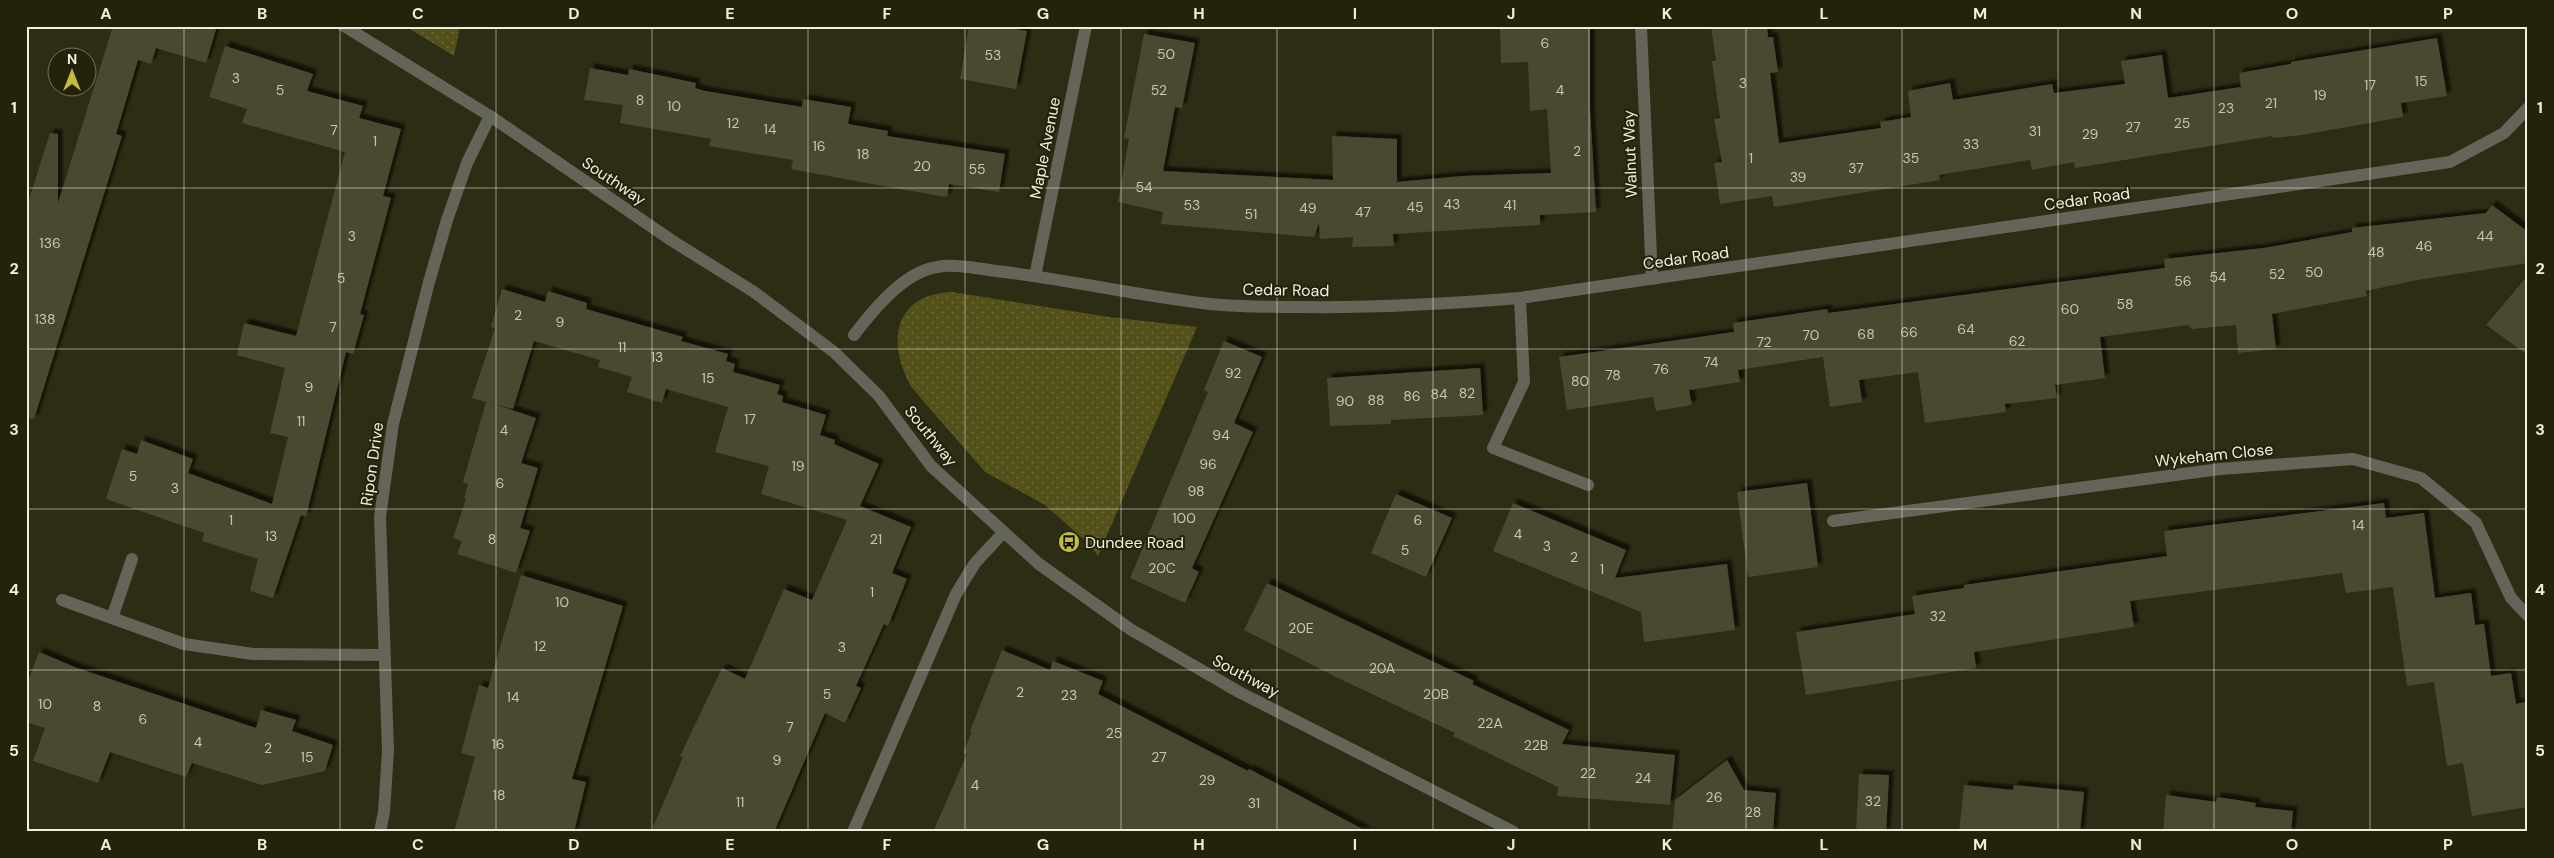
<svg xmlns="http://www.w3.org/2000/svg" width="2554" height="858" viewBox="0 0 2554 858" font-family="'DM Sans',sans-serif">
	<style>
		.grass { fill: url(#grass-dots) }
		.building { fill: #4a4930; filter: url(#shadow) }
		.lines { fill: none; stroke-linecap: round; stroke-linejoin: round }
		.minor { stroke: #646459; stroke-width: 12 }
		.grid { fill: none; stroke: #efefe0; stroke-width: 1; stroke-opacity: 0.55 }
		.labels { text-anchor: middle; dominant-baseline: central; stroke-width: 4; stroke-linejoin: round; paint-order: stroke }
		.number-label { font-size: 14px; fill: #c6c6b4 }
		.street-label { font-size: 16px; fill: #efefe0; stroke: #23220a }
		.poi-label { font-size: 16px; fill: #efefe0; stroke: #23220a; text-anchor: start }
		.neatline { fill: none; stroke: #efefe0; stroke-width: 2 }
		.grid-label { font-size: 16px; text-anchor: middle; font-weight: bold; fill: #efefe0 }
	</style>
	<defs>
		<pattern id="grass-dots" width="8" height="8" patternUnits="userSpaceOnUse" patternTransform="scale(1.25)"><rect width="8" height="8" fill="#535119"/><path d="M2 2h.1M6 6h.1" fill="none" stroke="#6c6a3a" stroke-width="1.8" stroke-linecap="round"/></pattern>
		<filter id="shadow"><feDropShadow dx="4.5" dy="-4.5" stdDeviation="1" flood-color="#0009"/></filter>
	</defs>
	<rect width="100%" height="100%" fill="#2d2c14"/>
	<g class="grass">
		<polygon points="405,26 460,26 454,56"/>
		<path d="M952,292L1109,317L1197,327L1098,556L1089,544L1045,505L985,472L912,388C886,344 893,294 952,292Z"/>
	</g>
	<g class="building">
		<polygon points="113,26 217,26 206,63 156,48 151,64 138,60 116,134 122,136 34,419 26,418 26,209 50,133 58,134 58,203"/>
		<polygon points="969,26 997,26 1027,31 1016,89 960,79"/>
		<polygon points="1500,26 1590,26 1590,109 1596,212 1540,215 1540,225 1393,234 1394,246 1352,247 1353,237 1320,239 1319,223 1314,237 1161,224 1163,212 1118,202 1129,139 1124,138 1144,34 1195,43 1182,108 1175,107 1163,171 1333,180 1332,136 1397,139 1397,182 1462,176 1551,173 1547,109 1530,111 1528,62 1501,63"/>
		<polygon points="1711,26 1767,26 1768,37 1773,37 1778,72 1770,73 1779,143 1881,128 1880,122 1911,117 1908,91 1950,83 1953,100 2052,84 2054,93 2125,84 2121,61 2162,55 2168,98 2241,87 2239,73 2291,64 2291,62 2437,38 2447,96 2401,103 2403,117 2302,135 2273,138 2272,136 2075,168 2074,162 2032,170 2030,160 1939,175 1940,180 1774,207 1772,196 1720,204 1714,163 1722,162 1714,119 1720,118 1712,61 1716,61"/>
		<polygon points="225,46 313,74 307,91 363,106 359,118 401,129 383,196 391,198 360,314 364,315 353,354 346,352 306,517 301,515 273,598 250,591 258,559 202,541 204,533 106,499 122,449 137,454 141,440 193,459 188,473 272,504 288,437 270,433 285,368 237,355 244,323 296,336 345,152 242,123 247,109 209,97"/>
		<polygon points="590,68 628,75 629,69 696,83 695,88 705,91 802,107 803,99 851,107 848,124 888,131 887,136 1005,154 999,192 949,184 947,197 888,187 791,169 793,160 709,146 711,139 620,123 623,105 584,100"/>
		<polygon points="2492,205 2528,232 2528,263 2417,280 2366,291 2367,296 2272,314 2276,349 2238,353 2236,325 2192,329 2188,325 2100,337 2105,378 2055,385 2057,398 2005,404 2006,412 1925,423 1918,372 1859,380 1862,402 1830,407 1823,357 1738,370 1740,382 1689,390 1692,405 1656,411 1653,397 1567,410 1559,357 1734,332 1733,323 1827,309 1828,313 2165,268 2164,259 2264,248 2352,232 2352,228 2486,213"/>
		<polygon points="2528,275 2528,355 2486,325"/>
		<polygon points="502,289 545,302 548,291 587,303 586,309 683,337 681,341 728,354 726,361 735,364 733,372 780,385 777,394 783,396 782,402 826,415 820,435 835,440 834,444 879,464 860,506 911,527 892,573 907,579 888,626 884,624 856,686 861,688 845,723 825,713 774,832 651,832 683,757 680,756 722,668 745,679 784,589 812,600 847,520 761,494 769,466 715,452 728,407 666,389 662,403 627,392 632,377 598,367 600,360 534,341 513,409 488,402 536,418 521,463 538,468 520,528 530,531 516,573 457,554 462,541 453,538 466,499 464,498 468,484 463,482 486,402 472,398 495,328 491,327"/>
		<polygon points="1224,341 1262,357 1234,423 1253,432 1192,568 1199,572 1185,603 1130,578 1208,392 1204,390"/>
		<polygon points="1480,368 1483,415 1391,420 1391,424 1330,426 1327,378"/>
		<polygon points="1807,483 1818,567 1748,577 1737,492"/>
		<polygon points="1396,494 1452,518 1426,577 1371,553"/>
		<polygon points="1513,503 1626,550 1615,578 1727,564 1735,630 1644,642 1641,612 1493,551"/>
		<polygon points="2384,503 2386,518 2424,513 2435,598 2471,593 2475,625 2484,624 2491,676 2511,673 2516,704 2525,702 2528,720 2528,807 2472,816 2463,763 2447,766 2434,682 2407,686 2393,587 2346,593 2342,573 2130,601 2134,627 1974,652 1976,668 1806,695 1796,632 1915,614 1912,596 1964,588 1964,585 2167,556 2164,531"/>
		<polygon points="521,575 623,606 572,779 586,782 574,832 454,832 475,757 461,753 479,685 488,688"/>
		<polygon points="1267,583 1474,681 1472,684 1569,730 1562,744 1675,755 1670,805 1557,796 1558,787 1453,736 1455,733 1342,680 1244,630"/>
		<polygon points="1002,650 1050,670 1053,661 1103,681 1098,694 1248,771 1249,769 1368,832 933,832 967,754 963,753 972,732 970,731"/>
		<polygon points="39,652 77,668 256,728 261,710 296,720 292,731 333,745 325,771 262,785 192,763 186,777 110,752 98,783 33,761 45,728 26,722 26,687"/>
		<polygon points="1727,760 1744,790 1776,793 1773,832 1672,832 1675,800"/>
		<polygon points="1859,774 1889,775 1886,832 1856,832"/>
		<polygon points="1964,785 2013,790 2014,785 2084,792 2080,832 1959,832"/>
		<polygon points="2166,795 2216,802 2217,797 2256,803 2255,807 2293,811 2291,832 2163,832"/>
	</g>
	<g class="lines">
		<g class="minor">
			<polyline points="344,26 490,116 671,240 754,292 834,352 879,396 931,466 1039,564 1130,629 1239,692 1514,832"/>
			<polyline points="1641,26 1652,279"/>
			<polyline points="1035,276 1086,26"/>
			<polyline points="1520,298 1524,382 1493,448 1588,485"/>
			<path d="M854,335C874,309 904,272 937,267C959,263 983,270 1005,272C1074,281 1141,296 1210,304C1240,307 1271,307 1301,307C1374,308 1447,304 1520,298L2450,162L2504,133L2528,108"/>
			<polyline points="1833,521 2220,469 2353,459 2421,478 2476,523 2511,598 2528,616"/>
			<polyline points="62,600 184,644 253,654 384,655"/>
			<polyline points="112,618 132,559"/>
			<polyline points="380,832 384,812 388,751 380,517 393,424 429,282 447,220 467,163 490,116"/>
			<polyline points="853,832 956,594 975,563 1003,533"/>
		</g>
	</g>
	<path class="grid" d="M184,26V832M340,26V832M496,26V832M652,26V832M808,26V832M965,26V832M1121,26V832M1277,26V832M1433,26V832M1589,26V832M1746,26V832M1902,26V832M2058,26V832M2214,26V832M2370,26V832M26,188H2528M26,349H2528M26,509H2528M26,670H2528"/>
	<defs>
		<g id="bus-disc" transform="scale(1.125)"><circle r="9.5" fill="#c2bd3f" stroke="#23220a"/><path d="M-5-6H5V4H4V6H2V4H-2V6H-4V4H-5ZM-3.5-4V0h7V-4ZM-3.5 1.2v1.5H-2V1.2ZM2 1.2v1.5H3.5V1.2Z" fill="#111"/></g>
	</defs>
	<g fill-rule="evenodd">
		<use href="#bus-disc" x="1069" y="542"/>
	</g>
	<g class="labels">
		<g class="number-label">
			<text x="1545" y="43">6</text>
			<text x="1166" y="54">50</text>
			<text x="993" y="55">53</text>
			<text x="236" y="78">3</text>
			<text x="2421" y="81">15</text>
			<text x="1743" y="83">3</text>
			<text x="2370" y="85">17</text>
			<text x="280" y="90">5</text>
			<text x="1159" y="90">52</text>
			<text x="1560" y="90">4</text>
			<text x="2320" y="95">19</text>
			<text x="640" y="100">8</text>
			<text x="2271" y="103">21</text>
			<text x="674" y="106">10</text>
			<text x="2226" y="108">23</text>
			<text x="733" y="123">12</text>
			<text x="2182" y="123">25</text>
			<text x="2133" y="127">27</text>
			<text x="770" y="129">14</text>
			<text x="334" y="130">7</text>
			<text x="2035" y="131">31</text>
			<text x="2090" y="134">29</text>
			<text x="375" y="141">1</text>
			<text x="1971" y="144">33</text>
			<text x="819" y="146">16</text>
			<text x="1577" y="151">2</text>
			<text x="863" y="154">18</text>
			<text x="1751" y="158">1</text>
			<text x="1911" y="158">35</text>
			<text x="922" y="166">20</text>
			<text x="1856" y="168">37</text>
			<text x="977" y="169">55</text>
			<text x="1798" y="177">39</text>
			<text x="1144" y="187">54</text>
			<text x="1452" y="204">43</text>
			<text x="1192" y="205">53</text>
			<text x="1510" y="205">41</text>
			<text x="1415" y="207">45</text>
			<text x="1308" y="208">49</text>
			<text x="1363" y="212">47</text>
			<text x="1251" y="214">51</text>
			<text x="352" y="236">3</text>
			<text x="2485" y="236">44</text>
			<text x="50" y="243">136</text>
			<text x="2424" y="246">46</text>
			<text x="2376" y="252">48</text>
			<text x="2314" y="272">50</text>
			<text x="2277" y="274">52</text>
			<text x="2218" y="277">54</text>
			<text x="341" y="278">5</text>
			<text x="2183" y="281">56</text>
			<text x="2125" y="304">58</text>
			<text x="2070" y="309">60</text>
			<text x="518" y="315">2</text>
			<text x="45" y="319">138</text>
			<text x="560" y="322">9</text>
			<text x="333" y="327">7</text>
			<text x="1966" y="329">64</text>
			<text x="1909" y="332">66</text>
			<text x="1866" y="334">68</text>
			<text x="1811" y="335">70</text>
			<text x="2017" y="341">62</text>
			<text x="1764" y="342">72</text>
			<text x="622" y="347">11</text>
			<text x="657" y="357">13</text>
			<text x="1711" y="362">74</text>
			<text x="1661" y="369">76</text>
			<text x="1233" y="373">92</text>
			<text x="1613" y="375">78</text>
			<text x="708" y="378">15</text>
			<text x="1580" y="381">80</text>
			<text x="309" y="387">9</text>
			<text x="1467" y="393">82</text>
			<text x="1439" y="394">84</text>
			<text x="1412" y="396">86</text>
			<text x="1376" y="400">88</text>
			<text x="1345" y="401">90</text>
			<text x="750" y="419">17</text>
			<text x="301" y="421">11</text>
			<text x="504" y="430">4</text>
			<text x="1221" y="435">94</text>
			<text x="1208" y="464">96</text>
			<text x="798" y="466">19</text>
			<text x="133" y="476">5</text>
			<text x="500" y="483">6</text>
			<text x="175" y="488">3</text>
			<text x="1196" y="491">98</text>
			<text x="1184" y="518">100</text>
			<text x="231" y="520">1</text>
			<text x="1418" y="520">6</text>
			<text x="2358" y="525">14</text>
			<text x="1518" y="534">4</text>
			<text x="271" y="536">13</text>
			<text x="492" y="539">8</text>
			<text x="876" y="539">21</text>
			<text x="1547" y="546">3</text>
			<text x="1405" y="550">5</text>
			<text x="1574" y="557">2</text>
			<text x="1162" y="568">20C</text>
			<text x="1602" y="569">1</text>
			<text x="872" y="592">1</text>
			<text x="562" y="602">10</text>
			<text x="1938" y="616">32</text>
			<text x="1301" y="628">20E</text>
			<text x="540" y="646">12</text>
			<text x="842" y="647">3</text>
			<text x="1382" y="668">20A</text>
			<text x="1020" y="692">2</text>
			<text x="827" y="694">5</text>
			<text x="1436" y="694">20B</text>
			<text x="1069" y="695">23</text>
			<text x="513" y="697">14</text>
			<text x="45" y="704">10</text>
			<text x="97" y="706">8</text>
			<text x="143" y="719">6</text>
			<text x="1490" y="723">22A</text>
			<text x="790" y="727">7</text>
			<text x="1114" y="733">25</text>
			<text x="198" y="742">4</text>
			<text x="498" y="744">16</text>
			<text x="1536" y="745">22B</text>
			<text x="268" y="748">2</text>
			<text x="307" y="757">15</text>
			<text x="1159" y="757">27</text>
			<text x="777" y="760">9</text>
			<text x="1588" y="773">22</text>
			<text x="1643" y="778">24</text>
			<text x="1207" y="780">29</text>
			<text x="975" y="785">4</text>
			<text x="499" y="795">18</text>
			<text x="1714" y="797">26</text>
			<text x="1873" y="801">32</text>
			<text x="740" y="802">11</text>
			<text x="1254" y="803">31</text>
			<text x="1753" y="812">28</text>
		</g>
		<g class="street-label">
			<text transform="translate(1045 148) rotate(-79)">Maple Avenue</text>
			<text transform="translate(1630 154) rotate(-92)">Walnut Way</text>
			<text transform="translate(614 181) rotate(34)">Southway</text>
			<text transform="translate(2087 199) rotate(-8)">Cedar Road</text>
			<text transform="translate(1686 258) rotate(-8)">Cedar Road</text>
			<text transform="translate(1286 290) rotate(1)">Cedar Road</text>
			<text transform="translate(931 436) rotate(51)">Southway</text>
			<text transform="translate(2214 455) rotate(-6)">Wykeham Close</text>
			<text transform="translate(372 464) rotate(-82)">Ripon Drive</text>
			<text transform="translate(1246 676) rotate(28)">Southway</text>
		</g>
		<g class="poi-label">
			<text x="1085" y="542">Dundee Road</text>
		</g>
	</g>
	<rect width="2554" height="858" fill="none" stroke="#23220a" stroke-width="55"/>
	<g transform="translate(72 72)"><circle r="24" fill="#23220a" stroke="#757460"/>
	<path d="M0-4L9 19L0 12L-9 19Z" fill="#c2bd3f"/>
	<text y="-8" font-size="14" font-weight="bold" text-anchor="middle" fill="#efefe0">N</text>
	</g>
	<rect x="28" y="28" width="2498" height="802" class="neatline"/>
	<g class="grid-label">
		<text x="106" y="19">A</text>
		<text x="262" y="19">B</text>
		<text x="418" y="19">C</text>
		<text x="574" y="19">D</text>
		<text x="730" y="19">E</text>
		<text x="887" y="19">F</text>
		<text x="1043" y="19">G</text>
		<text x="1199" y="19">H</text>
		<text x="1355" y="19">I</text>
		<text x="1511" y="19">J</text>
		<text x="1667" y="19">K</text>
		<text x="1824" y="19">L</text>
		<text x="1980" y="19">M</text>
		<text x="2136" y="19">N</text>
		<text x="2292" y="19">O</text>
		<text x="2448" y="19">P</text>
		<text x="14" y="113">1</text>
		<text x="2540" y="113">1</text>
		<text x="14" y="274">2</text>
		<text x="2540" y="274">2</text>
		<text x="14" y="435">3</text>
		<text x="2540" y="435">3</text>
		<text x="14" y="595">4</text>
		<text x="2540" y="595">4</text>
		<text x="14" y="756">5</text>
		<text x="2540" y="756">5</text>
		<text x="106" y="850">A</text>
		<text x="262" y="850">B</text>
		<text x="418" y="850">C</text>
		<text x="574" y="850">D</text>
		<text x="730" y="850">E</text>
		<text x="887" y="850">F</text>
		<text x="1043" y="850">G</text>
		<text x="1199" y="850">H</text>
		<text x="1355" y="850">I</text>
		<text x="1511" y="850">J</text>
		<text x="1667" y="850">K</text>
		<text x="1824" y="850">L</text>
		<text x="1980" y="850">M</text>
		<text x="2136" y="850">N</text>
		<text x="2292" y="850">O</text>
		<text x="2448" y="850">P</text>
	</g>
</svg>
